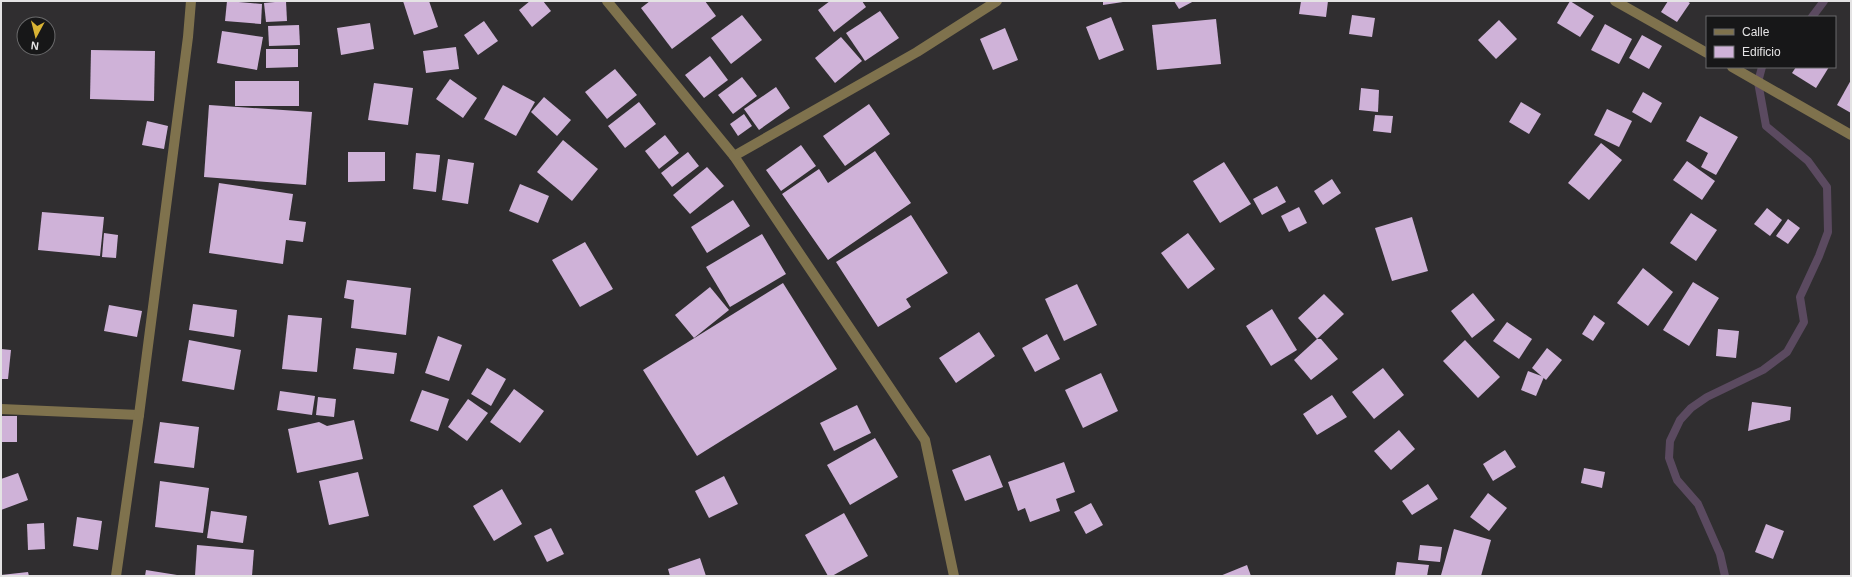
<svg xmlns="http://www.w3.org/2000/svg" width="1852" height="577" viewBox="0 0 1852 577" font-family="Arial,sans-serif">
	<style>
		.lines { fill: none; stroke-linecap: round; stroke-linejoin: round }
		.stream { stroke: #5b4a60; stroke-width: 8 }
		.building { fill: #cfb2d8 }
		.minor { stroke: #7f724d; stroke-width: 10 }
	</style>
	<rect width="100%" height="100%" fill="#302e30"/>
	<g class="lines">
		<g class="stream">
			<polyline points="1812,17 1824,1"/>
			<polyline points="1725,576 1720,554 1698,504 1677,480 1669,458 1670,441 1680,420 1691,408 1707,397 1763,370 1787,352 1804,322 1800,297 1819,256 1828,232 1827,187 1808,161 1766,126 1758,82 1762,67"/>
		</g>
	</g>
	<g class="building">
		<polygon points="227,1 262,4 261,24 225,21"/>
		<polygon points="286,1 287,21 266,22 264,3"/>
		<polygon points="403,1 429,1 438,27 414,35"/>
		<polygon points="530,1 543,1 551,11 532,27 519,10"/>
		<polygon points="650,1 705,1 716,16 672,49 641,8"/>
		<polygon points="830,1 862,1 866,7 834,32 818,10"/>
		<polygon points="1103,1 1123,1 1123,2 1103,5"/>
		<polygon points="1174,1 1194,1 1179,9"/>
		<polygon points="1301,1 1328,1 1326,17 1299,14"/>
		<polygon points="1570,1 1594,16 1580,37 1557,23"/>
		<polygon points="1668,1 1687,1 1690,3 1677,22 1661,12"/>
		<polygon points="880,11 899,38 865,61 846,33"/>
		<polygon points="742,15 762,40 731,64 711,38"/>
		<polygon points="1352,15 1375,18 1372,37 1349,34"/>
		<polygon points="1111,17 1124,50 1099,60 1086,27"/>
		<polygon points="1216,19 1221,64 1157,70 1152,25"/>
		<polygon points="1499,20 1517,39 1496,59 1478,40"/>
		<polygon points="484,21 498,41 478,55 464,35"/>
		<polygon points="370,23 374,49 341,55 337,28"/>
		<polygon points="1605,24 1632,39 1619,64 1591,50"/>
		<polygon points="299,25 300,45 269,46 268,26"/>
		<polygon points="1005,28 1018,60 993,70 980,39"/>
		<polygon points="222,31 263,37 257,70 217,63"/>
		<polygon points="1642,35 1662,46 1649,69 1629,58"/>
		<polygon points="841,37 862,61 835,83 815,58"/>
		<polygon points="456,47 459,69 426,73 423,51"/>
		<polygon points="266,49 298,49 298,67 266,68"/>
		<polygon points="91,50 155,51 154,101 90,99"/>
		<polygon points="710,56 728,80 704,98 685,75"/>
		<polygon points="1796,67 1829,67 1816,88 1792,73"/>
		<polygon points="615,69 637,95 607,119 585,92"/>
		<polygon points="742,77 757,96 733,114 718,95"/>
		<polygon points="450,79 477,98 463,118 436,99"/>
		<polygon points="1851,80 1851,113 1837,105"/>
		<rect x="235" y="81" width="64" height="25"/>
		<polygon points="374,83 413,88 408,125 368,120"/>
		<polygon points="503,85 535,102 516,136 484,119"/>
		<polygon points="776,87 790,108 759,130 744,109"/>
		<polygon points="1361,88 1379,90 1378,112 1359,110"/>
		<polygon points="1643,92 1662,103 1651,123 1632,112"/>
		<polygon points="544,97 571,120 557,136 531,112"/>
		<polygon points="639,102 656,124 625,148 608,126"/>
		<polygon points="1521,102 1541,114 1529,134 1509,122"/>
		<polygon points="869,104 890,134 845,166 823,136"/>
		<polygon points="209,105 312,112 306,185 204,177"/>
		<polygon points="1607,109 1632,121 1619,147 1594,135"/>
		<polygon points="744,114 752,126 738,136 730,124"/>
		<polygon points="1375,115 1393,116 1391,133 1373,131"/>
		<polygon points="1700,116 1738,137 1716,175 1701,167 1708,153 1686,141"/>
		<polygon points="147,121 168,126 164,149 142,145"/>
		<polygon points="665,135 679,153 659,169 645,151"/>
		<polygon points="563,140 598,169 572,201 537,172"/>
		<polygon points="1601,143 1622,160 1589,200 1568,183"/>
		<polygon points="801,145 816,166 781,191 766,170"/>
		<polygon points="875,151 911,203 828,260 782,194 819,169 828,183"/>
		<polygon points="348,152 385,152 385,181 348,182"/>
		<polygon points="688,152 699,166 672,187 661,173"/>
		<polygon points="416,153 440,155 436,192 413,189"/>
		<polygon points="448,159 474,163 468,204 442,200"/>
		<polygon points="1687,161 1715,181 1702,200 1673,180"/>
		<polygon points="1224,162 1251,204 1220,223 1193,181"/>
		<polygon points="707,167 724,186 690,214 673,195"/>
		<polygon points="1332,179 1341,193 1323,205 1314,191"/>
		<polygon points="219,183 293,194 289,220 306,222 303,242 286,240 283,264 209,253"/>
		<polygon points="520,184 549,196 538,223 509,211"/>
		<polygon points="1277,186 1286,202 1262,215 1253,199"/>
		<polygon points="733,200 750,226 707,253 691,227"/>
		<polygon points="1299,207 1307,223 1289,232 1281,216"/>
		<polygon points="1767,208 1782,220 1770,236 1754,224"/>
		<polygon points="42,212 104,217 100,256 38,250"/>
		<polygon points="1691,213 1717,230 1696,261 1670,243"/>
		<polygon points="911,215 948,273 906,299 911,307 878,327 836,262"/>
		<polygon points="1412,217 1428,271 1392,281 1375,228"/>
		<polygon points="1788,219 1800,228 1788,244 1776,236"/>
		<polygon points="104,233 118,235 116,258 102,257"/>
		<polygon points="1188,233 1215,269 1188,289 1161,253"/>
		<polygon points="762,234 786,274 730,307 706,267"/>
		<polygon points="585,242 613,289 580,307 552,260"/>
		<polygon points="1643,268 1673,292 1648,326 1617,303"/>
		<polygon points="347,280 411,288 406,335 351,328 354,300 344,298"/>
		<polygon points="1693,282 1719,298 1689,346 1663,330"/>
		<polygon points="783,283 837,369 697,456 643,370"/>
		<polygon points="1077,284 1097,325 1064,341 1045,299"/>
		<polygon points="710,287 729,310 694,338 675,315"/>
		<polygon points="1473,293 1495,320 1472,338 1451,311"/>
		<polygon points="1324,294 1344,314 1317,339 1298,318"/>
		<polygon points="193,304 237,310 234,337 189,330"/>
		<polygon points="109,305 142,311 137,337 104,331"/>
		<polygon points="1272,309 1297,350 1271,366 1246,326"/>
		<polygon points="288,315 322,318 317,372 282,369"/>
		<polygon points="1594,315 1605,323 1593,341 1582,334"/>
		<polygon points="1507,322 1532,339 1519,359 1493,341"/>
		<polygon points="1718,329 1739,331 1736,358 1716,356"/>
		<polygon points="979,332 995,356 956,383 939,358"/>
		<polygon points="1047,334 1060,359 1035,372 1022,348"/>
		<polygon points="438,336 462,345 449,381 425,373"/>
		<polygon points="1317,339 1321,339 1338,359 1311,380 1294,360"/>
		<polygon points="189,340 241,350 234,390 182,381"/>
		<polygon points="1465,340 1500,377 1478,398 1443,361"/>
		<polygon points="356,348 397,353 394,374 353,369"/>
		<polygon points="1547,348 1562,360 1546,380 1532,368"/>
		<polygon points="1,349 11,350 8,379 1,379"/>
		<polygon points="487,368 506,379 491,406 471,394"/>
		<polygon points="1383,368 1404,395 1374,419 1352,392"/>
		<polygon points="1528,371 1544,377 1536,396 1521,390"/>
		<polygon points="1101,373 1118,411 1083,428 1065,390"/>
		<polygon points="514,389 544,411 520,443 490,422"/>
		<polygon points="422,390 449,399 438,431 410,421"/>
		<polygon points="280,391 315,396 312,415 277,410"/>
		<polygon points="1332,395 1347,417 1317,435 1303,414"/>
		<polygon points="318,397 336,399 334,417 316,415"/>
		<polygon points="468,399 488,413 467,441 448,427"/>
		<polygon points="1752,402 1791,407 1790,420 1748,431"/>
		<polygon points="857,405 871,433 834,451 820,423"/>
		<rect x="1" y="416" width="16" height="26"/>
		<polygon points="354,420 363,459 297,473 288,429 319,422 327,426"/>
		<polygon points="160,422 199,427 194,468 154,463"/>
		<polygon points="1399,430 1415,449 1391,470 1374,451"/>
		<polygon points="875,438 898,477 850,505 827,465"/>
		<polygon points="1505,450 1516,467 1493,481 1483,464"/>
		<polygon points="990,455 1003,487 965,501 952,470"/>
		<polygon points="1064,462 1075,492 1056,499 1060,511 1030,522 1025,508 1018,511 1008,482"/>
		<polygon points="1584,468 1605,472 1602,488 1581,483"/>
		<polygon points="358,472 369,516 329,525 319,481"/>
		<polygon points="18,473 28,500 1,510 1,479"/>
		<polygon points="724,476 738,504 709,518 695,491"/>
		<polygon points="160,481 209,488 203,533 155,527"/>
		<polygon points="1428,484 1438,499 1412,515 1402,501"/>
		<polygon points="502,489 522,524 494,541 473,506"/>
		<polygon points="1488,493 1507,508 1489,531 1470,517"/>
		<polygon points="1091,503 1103,525 1086,534 1074,512"/>
		<polygon points="211,511 247,516 243,543 207,538"/>
		<polygon points="844,513 868,556 832,576 828,576 805,535"/>
		<polygon points="77,517 102,521 98,550 73,546"/>
		<polygon points="44,523 45,549 28,550 27,524"/>
		<polygon points="1766,524 1784,531 1773,559 1755,552"/>
		<polygon points="551,528 564,554 547,562 534,536"/>
		<polygon points="1454,529 1491,540 1481,576 1441,575"/>
		<polygon points="197,545 254,550 252,576 195,576"/>
		<polygon points="1420,545 1442,547 1440,562 1418,560"/>
		<polygon points="700,558 706,576 670,576 668,569"/>
		<polygon points="1397,562 1429,565 1427,576 1395,576"/>
		<polygon points="1247,565 1251,576 1220,576"/>
		<polygon points="146,570 177,575 177,576 145,576"/>
		<polygon points="28,572 29,576 1,576 1,575"/>
	</g>
	<g class="lines">
		<g class="minor">
			<polyline points="607,1 734,156 925,440 954,576"/>
			<polyline points="1615,1 1707,53"/>
			<polyline points="1732,67 1851,135"/>
			<polyline points="734,156 917,52 997,1"/>
			<polyline points="1,409 139,415"/>
			<polyline points="116,576 139,415 188,37 191,1"/>
		</g>
	</g>
	<rect width="1852" height="577" fill="none" stroke="#e4e3e4" stroke-width="4"/>
	<rect x="1706" y="16" width="130" height="52" fill="#171718" stroke="#69696a"/>
	<rect x="1714" y="29" width="20" height="6" fill="#7f724d" stroke="#69696a"/>
	<text x="1742" y="36" font-size="12" fill="#e4e3e4">Calle</text>
	<rect x="1714" y="46" width="20" height="12" fill="#cfb2d8" stroke="#69696a"/>
	<text x="1742" y="56" font-size="12" fill="#e4e3e4">Edificio</text>
	<g transform="translate(36 36) rotate(187)"><circle r="19" fill="#171718" stroke="#69696a"/>
	<path d="M0-3L7 15L0 10L-7 15Z" fill="#d9b334"/>
	<text y="-6" font-size="11" font-weight="bold" text-anchor="middle" fill="#e4e3e4">N</text>
	</g>
</svg>
